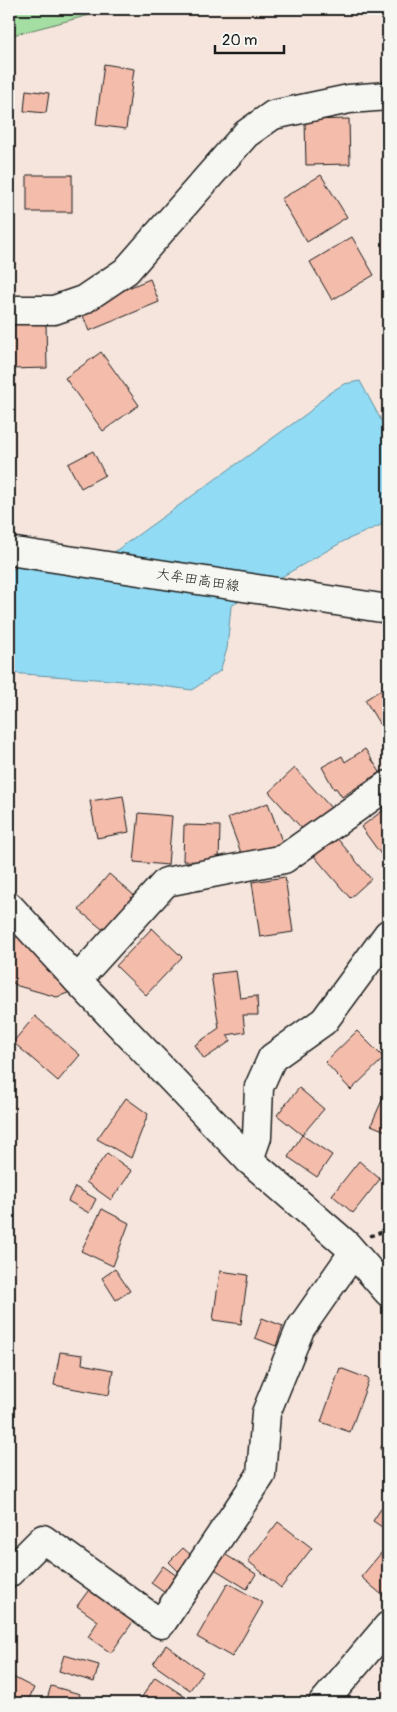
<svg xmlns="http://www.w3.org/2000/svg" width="397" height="1712" viewBox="0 0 397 1712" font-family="Pangolin,'Klee One',sans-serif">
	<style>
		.green { fill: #a4dea3; stroke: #607d60 }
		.water { fill: #92dbf4; stroke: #638f9e }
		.building { fill: #f4bcab; stroke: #1c1c1c }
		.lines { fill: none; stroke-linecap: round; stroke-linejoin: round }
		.minor-casing { stroke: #1c1c1c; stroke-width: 31 }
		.major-casing { stroke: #1c1c1c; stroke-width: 31 }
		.path { stroke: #1c1c1c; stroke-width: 3; stroke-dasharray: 4 4; stroke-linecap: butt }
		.minor { stroke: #f6f6f2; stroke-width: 28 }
		.major { stroke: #f6f6f2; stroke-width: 28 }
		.labels { text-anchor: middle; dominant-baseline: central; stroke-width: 4; stroke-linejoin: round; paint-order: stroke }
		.street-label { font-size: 14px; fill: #1c1c1c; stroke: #f6f6f2 }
	</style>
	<rect width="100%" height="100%" fill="#f5e5dd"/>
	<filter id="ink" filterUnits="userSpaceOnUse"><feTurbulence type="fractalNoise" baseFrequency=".02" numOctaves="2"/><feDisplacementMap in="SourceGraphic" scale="10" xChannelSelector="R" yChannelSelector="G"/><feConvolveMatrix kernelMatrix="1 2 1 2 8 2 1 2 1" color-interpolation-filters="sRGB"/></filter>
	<g filter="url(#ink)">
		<polygon class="green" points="9,9 102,9 101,12 9,36"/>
		<polygon class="water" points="360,381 388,433 388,522 344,541 231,606 227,649 220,671 192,690 124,681 9,673 9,572 30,559 103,560 309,412 326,395 344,384"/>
		<g class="building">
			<polygon points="104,64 134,69 126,129 96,125"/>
			<polygon points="26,90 49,93 46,113 24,111"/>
			<polygon points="349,119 350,164 306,165 305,120"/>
			<rect x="27" y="175" width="45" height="37"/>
			<polygon points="321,175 347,217 307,242 281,199"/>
			<polygon points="352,237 374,275 332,300 310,262"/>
			<polygon points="150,279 159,302 89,331 80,308"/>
			<polygon points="46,323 47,368 9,369 9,324"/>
			<polygon points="101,352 139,405 103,431 65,378"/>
			<polygon points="93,451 105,475 81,488 68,464"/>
			<polygon points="388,685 388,738 365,700"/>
			<polygon points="365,749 380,772 342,797 336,788 334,789 322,767 342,756 345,762"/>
			<polygon points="295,768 332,809 306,833 269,792"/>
			<polygon points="123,796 129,832 97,838 90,801"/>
			<polygon points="268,803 283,844 243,858 228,818"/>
			<polygon points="385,809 388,813 388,864 361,827"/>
			<polygon points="139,813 172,816 168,865 134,862"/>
			<polygon points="184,825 220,826 219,862 183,861"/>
			<polygon points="336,837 371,879 350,898 314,856"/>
			<polygon points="109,874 136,897 107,933 79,910"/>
			<polygon points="285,877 293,932 260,937 252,882"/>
			<polygon points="152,928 182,957 146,995 116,966"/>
			<polygon points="18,935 76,990 57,997 18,986 9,980 9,946"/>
			<polygon points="236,971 240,998 257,996 258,1015 243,1015 245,1032 227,1035 231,1041 204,1059 195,1045 219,1028 211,974"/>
			<polygon points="35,1016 80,1055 58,1081 13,1042"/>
			<polygon points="357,1031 384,1058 351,1090 325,1062"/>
			<polygon points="388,1087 388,1132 371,1125"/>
			<polygon points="299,1088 324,1109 302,1135 277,1115"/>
			<polygon points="126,1098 148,1114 131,1158 97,1139"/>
			<polygon points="302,1135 332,1155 317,1177 288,1157"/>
			<polygon points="107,1153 132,1171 111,1200 86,1182"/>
			<polygon points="359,1161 380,1179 353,1213 332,1195"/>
			<polygon points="75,1187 96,1199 89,1213 68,1201"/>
			<polygon points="102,1209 129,1223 113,1266 81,1251"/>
			<polygon points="115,1269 130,1291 116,1300 102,1278"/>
			<polygon points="220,1271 248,1275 241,1324 213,1320"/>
			<polygon points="262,1318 283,1326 276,1346 255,1338"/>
			<polygon points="60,1352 83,1355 82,1364 113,1370 109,1395 54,1385"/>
			<polygon points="340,1368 369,1379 350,1432 321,1422"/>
			<polygon points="388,1436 388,1455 380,1449"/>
			<polygon points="388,1498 388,1531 373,1521"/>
			<polygon points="278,1522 312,1548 281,1588 248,1561"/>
			<polygon points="387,1546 388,1546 388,1600 361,1577"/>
			<polygon points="183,1548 192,1556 178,1571 169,1562"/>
			<polygon points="223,1553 256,1574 247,1589 213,1568"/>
			<polygon points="163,1566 177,1576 165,1593 151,1583"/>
			<polygon points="228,1583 263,1603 232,1657 197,1637"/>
			<polygon points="91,1587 135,1619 111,1653 88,1637 98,1621 77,1606"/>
			<polygon points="166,1645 203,1672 190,1690 153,1664"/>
			<polygon points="64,1655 99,1665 94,1682 59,1671"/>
			<polygon points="9,1675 34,1688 27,1703 9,1703"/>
			<polygon points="155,1677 184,1696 179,1703 138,1703"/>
			<polygon points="51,1686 80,1694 78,1703 63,1703 47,1699"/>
		</g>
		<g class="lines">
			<g class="minor-casing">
				<g id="minor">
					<polyline points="9,310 54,310 83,300 126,271 246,134 273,115 349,99 388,96"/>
					<polyline points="9,906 77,980 249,1160 346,1244 388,1292"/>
					<polyline points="77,980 166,882 284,859 388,785"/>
					<polyline points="249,1160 257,1137 259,1087 272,1058 324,1021 388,934"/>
					<polyline points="9,1573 43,1539 161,1624 261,1475 266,1413 300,1329 353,1253"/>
					<polyline points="323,1703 388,1626"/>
				</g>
			</g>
			<g class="major-casing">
				<polyline id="major" points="9,551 388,609"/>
			</g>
			<polyline class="path" points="370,1236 388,1230"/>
			<use href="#minor" class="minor"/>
			<use href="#major" class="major"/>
		</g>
	</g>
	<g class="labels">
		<g class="street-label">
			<text transform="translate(198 580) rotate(9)">大牟田高田線</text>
		</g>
	</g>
	<rect width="397" height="1712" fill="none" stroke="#f6f6f2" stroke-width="30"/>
	<rect x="15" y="15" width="367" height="1682" fill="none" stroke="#1c1c1c" stroke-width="2" filter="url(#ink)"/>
	<path d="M215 45v8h69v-8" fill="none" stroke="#1c1c1c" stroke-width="2.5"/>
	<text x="222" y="45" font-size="15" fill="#1c1c1c" stroke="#f6f6f2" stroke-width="4" paint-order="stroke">20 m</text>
</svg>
